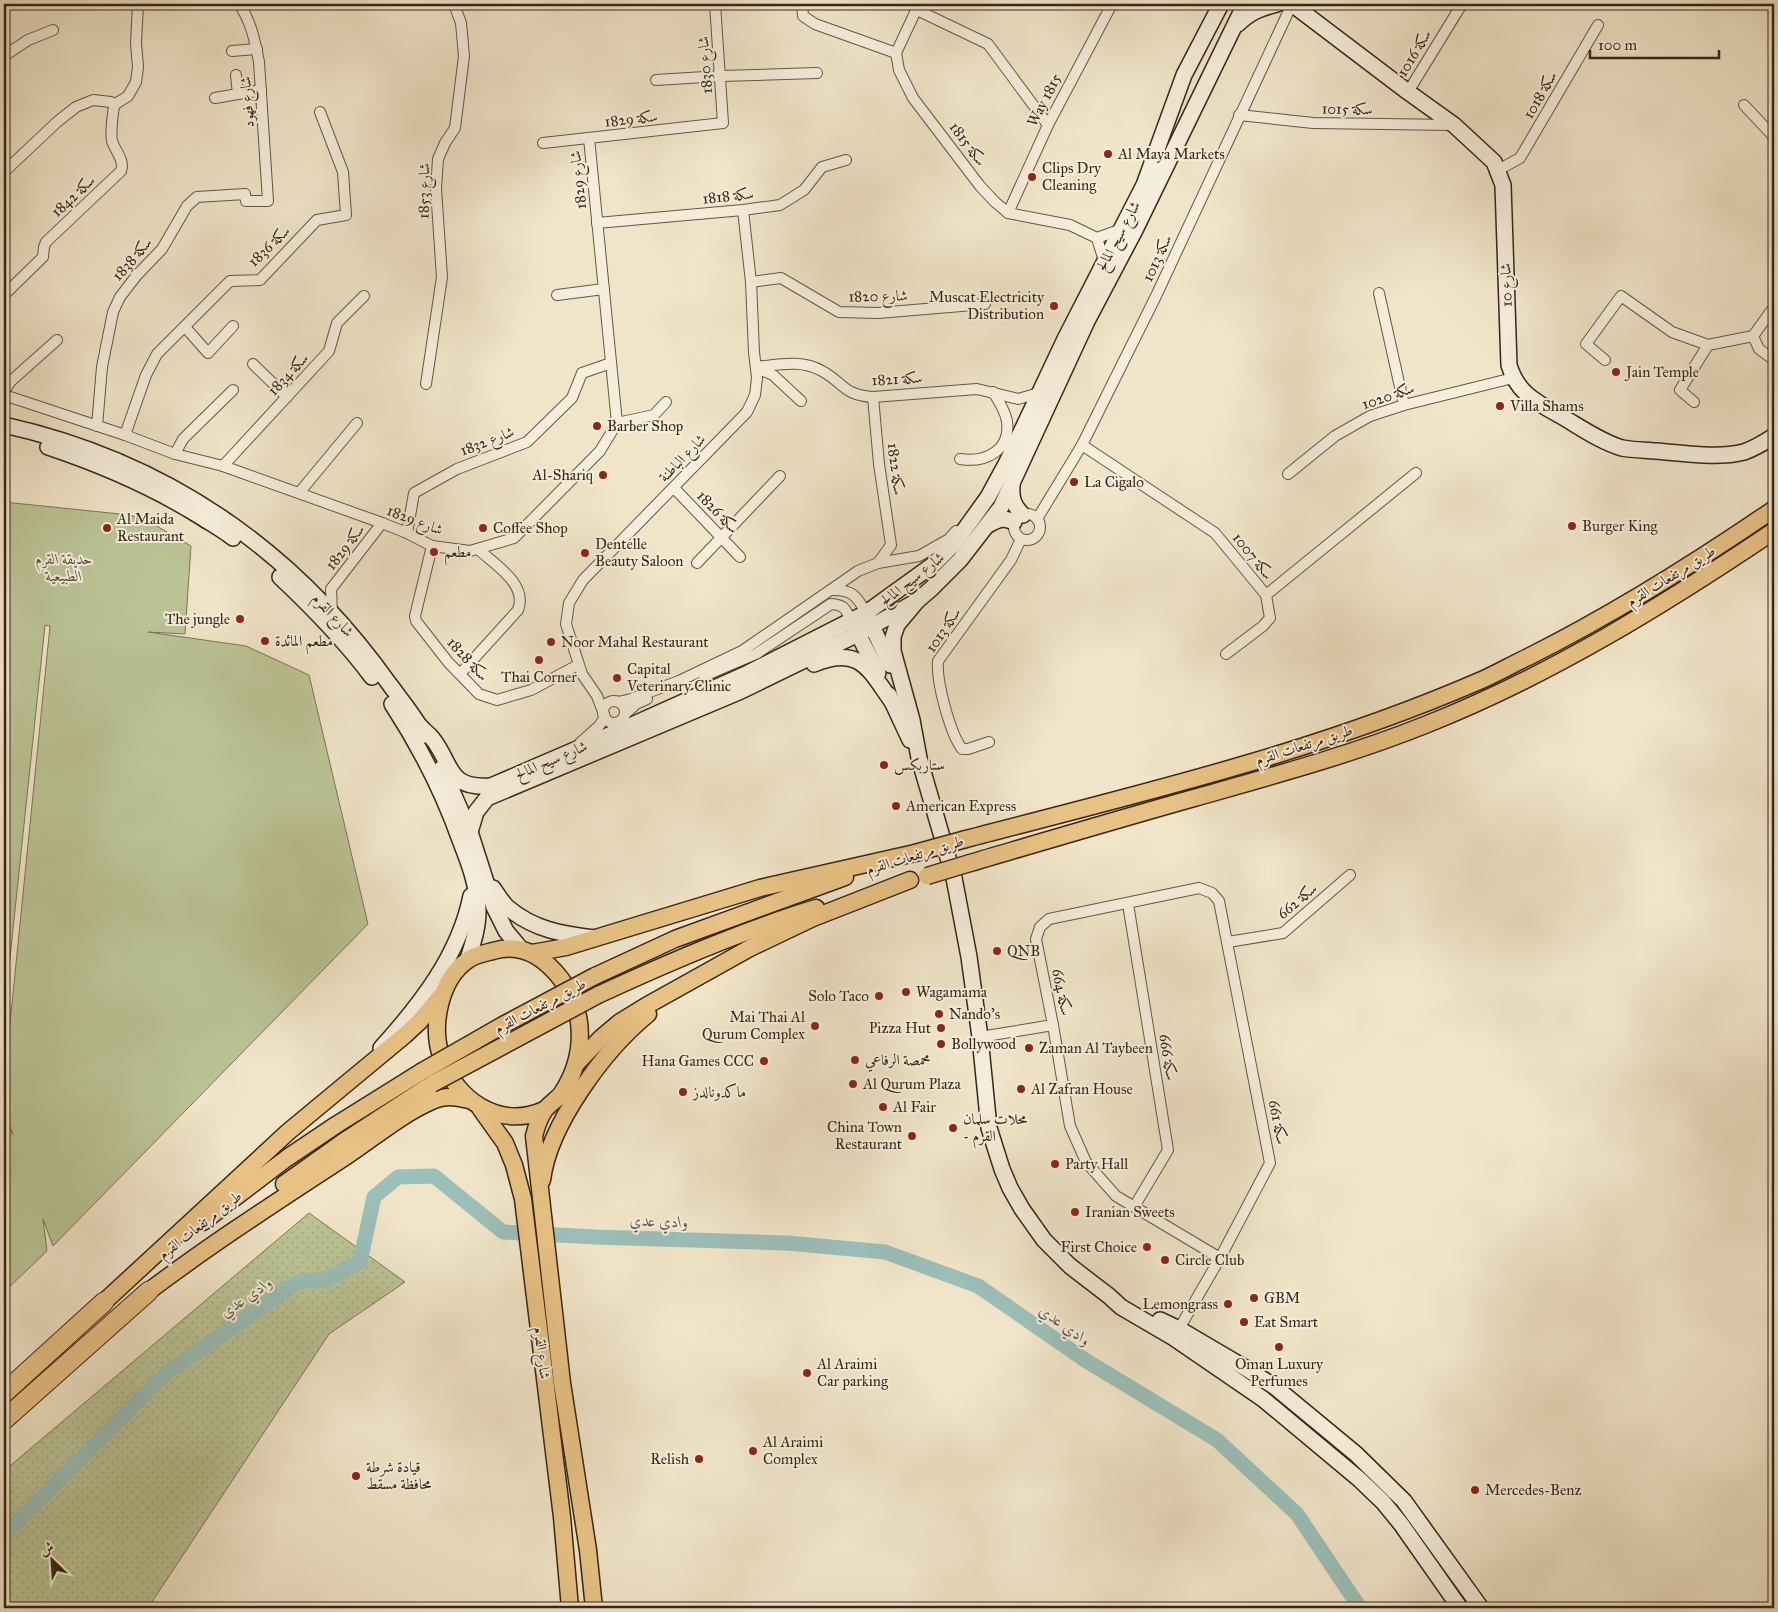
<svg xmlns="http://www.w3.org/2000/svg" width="1778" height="1612" viewBox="0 0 1778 1612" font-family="'IM FELL Great Primer',Amiri,serif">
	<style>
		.grass { fill: url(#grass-dots); stroke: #7a7556 }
		.park { fill: #bbc496; stroke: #7a7556 }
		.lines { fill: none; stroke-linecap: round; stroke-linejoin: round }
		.river { stroke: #9bbfb9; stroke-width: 15 }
		.street-casing { stroke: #665644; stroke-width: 12 }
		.secondary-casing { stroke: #382617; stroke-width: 18 }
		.primary-casing { stroke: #382617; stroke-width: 19 }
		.highway-casing { stroke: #382617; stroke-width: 21 }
		.street { stroke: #f6eedc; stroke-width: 10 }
		.secondary { stroke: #f6eedc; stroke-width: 15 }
		.primary { stroke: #e8c284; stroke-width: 16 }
		.highway { stroke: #e8c284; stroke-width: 19 }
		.primary-bridge-casing { stroke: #382617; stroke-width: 19; stroke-linecap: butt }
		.primary-bridge { stroke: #e8c284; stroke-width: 16 }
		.poi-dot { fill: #8f2418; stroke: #f6eedc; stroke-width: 2 }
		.labels { text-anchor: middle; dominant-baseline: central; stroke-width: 4; stroke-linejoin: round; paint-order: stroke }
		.street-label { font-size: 15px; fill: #382617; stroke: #f6eedc }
		.poi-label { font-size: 15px; fill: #382617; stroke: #f6eedc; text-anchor: start }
		.park-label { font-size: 15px; font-style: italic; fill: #594e37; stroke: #f6eedc }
		.water-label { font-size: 16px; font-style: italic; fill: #565448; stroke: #f6eedc }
	</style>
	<defs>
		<pattern id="grass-dots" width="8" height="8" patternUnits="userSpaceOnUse" patternTransform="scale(1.25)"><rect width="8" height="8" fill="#bbc496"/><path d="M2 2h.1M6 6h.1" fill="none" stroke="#a2a881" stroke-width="1.8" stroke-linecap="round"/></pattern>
	</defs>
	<rect width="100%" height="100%" fill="#f1e5c9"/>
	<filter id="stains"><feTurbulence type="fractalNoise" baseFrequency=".004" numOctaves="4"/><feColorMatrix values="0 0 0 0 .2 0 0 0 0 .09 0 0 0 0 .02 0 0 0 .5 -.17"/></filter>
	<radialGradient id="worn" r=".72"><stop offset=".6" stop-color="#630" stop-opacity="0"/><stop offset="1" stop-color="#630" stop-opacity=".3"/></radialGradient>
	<polygon class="grass" points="309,1213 405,1282 329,1334 148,1608 4,1608 4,1471"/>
	<polygon class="park" points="4,502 130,515 148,521 191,546 185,634 148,632 246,646 309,675 368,924 53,1246 43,1219 47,1251 4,1292 4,1117 13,1135 4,1107 4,1083 50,626 45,625 4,1015"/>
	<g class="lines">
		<polyline class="river" points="4,1535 165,1374 296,1283 329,1278 360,1262 374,1197 398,1177 434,1176 503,1232 595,1237 787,1243 885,1252 978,1286 1085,1360 1217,1440 1297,1514 1360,1608"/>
		<g class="street-casing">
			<g id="street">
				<polyline points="802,4 803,16 815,24 896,53"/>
				<polyline points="919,4 896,53 899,70 913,98 980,186 995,202 1008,213 1070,225 1097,238 1122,229"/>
				<polyline points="917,10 988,44 1048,125"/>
				<polyline points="232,51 257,49"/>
				<polyline points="4,56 28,40 53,30"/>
				<polyline points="236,75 238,94"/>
				<polyline points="656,80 721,76 817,73"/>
				<polyline points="1408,92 1462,4"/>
				<polyline points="215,98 261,90"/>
				<polyline points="114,105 128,96 136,82 138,67 136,43 138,4"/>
				<polyline points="1744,105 1774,137"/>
				<polyline points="1239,115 1313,123 1453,125"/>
				<polyline points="543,143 723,123 715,4"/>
				<polyline points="1498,170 1520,158 1598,25"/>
				<polyline points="4,172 57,122 76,107 93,100 111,102 114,105"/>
				<polyline points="1008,213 1048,125 1112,4"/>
				<polyline points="597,223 743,210 780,205 804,190 822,167 846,160"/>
				<polyline points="1097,238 1104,261"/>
				<polyline points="751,282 781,278 839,312 878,313 985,304"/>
				<polyline points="1379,293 1404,405"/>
				<path d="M4,295L43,257L44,247L46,242L121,171C125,160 115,151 112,141C110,130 113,116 114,105"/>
				<polyline points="557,295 604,289"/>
				<polyline points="185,327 208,353 233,326"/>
				<polyline points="1753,336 1759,349 1774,360"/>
				<polyline points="1605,360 1586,344 1621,296 1672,332 1708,345 1753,336 1774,307"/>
				<polyline points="253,364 287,397"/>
				<path d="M756,367C778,365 801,359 822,371C844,383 843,395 873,397L977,389L1018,399L1039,393"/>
				<polyline points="757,368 773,375 801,401"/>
				<polyline points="426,384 442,277 436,189 438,159 445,143 455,128 464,56 461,23 454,4"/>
				<polyline points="4,391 11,381 57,340"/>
				<polyline points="4,395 125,435 175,454 223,466 382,523 407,533 432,546 470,551 514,538 600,451 617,423 589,138"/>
				<polyline points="873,397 879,464 891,545 878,563"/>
				<polyline points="1694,402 1680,390 1708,345"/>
				<polyline points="617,423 654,415 666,402"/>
				<path d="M97,426L102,367L113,312L120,297L137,275L162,249L187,206L197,197L245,194L246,201H268L259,62C255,41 251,21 239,4"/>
				<polyline points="125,435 146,375 157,354 230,281 260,280 317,220 346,215 343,172 320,112"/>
				<polyline points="1082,445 1215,533 1266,595 1416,473"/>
				<polyline points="175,454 183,439 233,390"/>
				<path d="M960,459C985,463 1011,451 1007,421C1005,411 999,401 993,392"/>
				<polyline points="223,466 329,351 337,323 364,296"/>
				<polyline points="1288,474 1335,436 1370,416 1404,405 1513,378"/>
				<polyline points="674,488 740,557"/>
				<polyline points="299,493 357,423"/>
				<circle cx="1027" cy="527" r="13"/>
				<polyline points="1037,519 1082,445 1156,296 1292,4"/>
				<polyline points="407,533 414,493 457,469 527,442 572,398 582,373 611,363"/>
				<polyline points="432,546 415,616 416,621 448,662 479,694 497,700 531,690 578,665"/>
				<polyline points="697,563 780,476"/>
				<path d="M831,590C852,589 857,596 866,613"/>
				<polyline points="332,613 331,589 382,523"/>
				<polyline points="1226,654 1263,626 1270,618 1266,595"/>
				<path d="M460,674L518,610C528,584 495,565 478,549"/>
				<path d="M704,676L756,654L831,604C845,605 845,609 851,620"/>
				<circle cx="614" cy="712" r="11"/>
				<polyline points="618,702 631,699 679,681 742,651 858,571 878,563 919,556 949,539 956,531"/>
				<polyline points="604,714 597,696 582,674 566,624 569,603 583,580 747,412 755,395 757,378 754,352 751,282 743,210"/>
				<polyline points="625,714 636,704 647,699"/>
				<path d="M989,742L968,749H962C950,733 936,681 938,661L1011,560L1021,539"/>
				<polyline points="580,743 599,726 605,717"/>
				<polyline points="1128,904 1168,1150 1134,1207"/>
				<polyline points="1228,942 1283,933 1350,875"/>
				<polyline points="980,1037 1053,1025"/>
				<polyline points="1176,1334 1220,1258 1270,1163 1219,901 1212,893 1199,888 1049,919 1040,927 1036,939 1053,1025 1070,1126 1086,1162 1116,1196 1220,1258"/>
			</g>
		</g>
		<g class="secondary-casing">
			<g id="secondary">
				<path d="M1292,4L1408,92L1454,125L1494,162L1503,185L1509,365C1517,393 1536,402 1561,416C1580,427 1601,442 1622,448C1633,450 1645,450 1656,451C1684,453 1717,459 1744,452C1755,448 1765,442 1774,436"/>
				<path d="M1238,24C1250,12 1261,8 1277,4"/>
				<path d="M4,425C166,461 294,550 390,685C402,701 415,717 425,735"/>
				<path d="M48,447C102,465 153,487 201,517C212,524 223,530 233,538"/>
				<path d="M1012,485C1011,498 1013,505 1023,515"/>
				<path d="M988,525C999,519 1003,517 1014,522"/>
				<path d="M280,577C313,608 345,641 372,677"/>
				<polyline points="917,601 897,625 893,637 893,651 912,720 919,758 954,878 969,957 980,1037 989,1128 1002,1169 1010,1188 1022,1209 1044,1240 1070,1266 1109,1296 1121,1307 1174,1338 1263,1399 1359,1479 1383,1502 1401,1524 1460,1608"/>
				<polyline points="868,617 890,665"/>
				<polyline points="854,626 878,673"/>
				<path d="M814,664C861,645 869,670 893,703"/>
				<polyline points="889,695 910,740"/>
				<path d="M392,704C420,747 443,792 460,840C469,863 478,886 478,911C478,928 473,943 468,959"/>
				<path d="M421,727C424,731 429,734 432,738C453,764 446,789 491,786L621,730L748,673L866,613L934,564L955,543L988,497L1007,462L1065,339L1144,185L1184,75L1221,4"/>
				<polyline points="442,768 470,832 494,907 506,931 521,949"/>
				<polyline points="470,832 476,812 487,798 741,691 858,634 917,601 932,588 960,560 1001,507 1087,321 1135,230 1245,4"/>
				<path d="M493,888C497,894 502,902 507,907C534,930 562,934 595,938"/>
				<path d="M381,1048C421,1004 459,955 471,896"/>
				<polyline points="1160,1320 1179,1329 1247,1369 1275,1387 1356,1454 1404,1501 1481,1608"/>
			</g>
		</g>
		<g class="primary-casing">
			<g id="primary">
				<path d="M966,839C1138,794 1313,753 1477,682C1494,675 1511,665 1528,657C1614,614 1695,563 1774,509"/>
				<path d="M970,863C1045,841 1119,819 1194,798C1272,776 1350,755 1425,725C1549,676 1664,605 1774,531"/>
				<polyline points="532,953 566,947 760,888 915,853"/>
				<polyline points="595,976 675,939 845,877"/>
				<path d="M598,995C669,962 741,931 816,908"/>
				<polyline points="577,1063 601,1038 620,1022 646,1006 750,948 813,918 910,880"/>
				<polyline points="480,1108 505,1143 514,1165 523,1199 562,1517 570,1608"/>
				<path d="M544,1110C500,1130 455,1100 441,1056C431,1025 440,979 468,960C474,955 485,953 493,951C522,942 544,957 561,979C587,1013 585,1058 562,1093C557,1100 549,1104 544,1111C539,1119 536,1128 534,1136L562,1383L588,1550L594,1608"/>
				<path d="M542,1180C549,1124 605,1049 648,1014"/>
				<polyline points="284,1184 343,1142 432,1084"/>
				<polyline points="203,1222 287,1158 336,1125 421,1072"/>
				<path d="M149,1291C214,1242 281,1199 348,1155C375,1137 402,1114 432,1101C447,1095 454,1097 469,1100"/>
				<polyline points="104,1302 288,1132 405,1035 419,1022 441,996"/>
			</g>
		</g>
		<g class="highway-casing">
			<g id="highway">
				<polyline points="4,1393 104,1302"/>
				<polyline points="4,1420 149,1291"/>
			</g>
		</g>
		<use href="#street" class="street"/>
		<use href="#secondary" class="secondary"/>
		<use href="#primary" class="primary"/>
		<use href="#highway" class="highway"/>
		<g class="primary-bridge-casing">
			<g id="primary-bridge">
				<polyline points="915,853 966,839"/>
				<polyline points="927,876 970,863"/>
				<polyline points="421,1072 503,1025 595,976"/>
				<polyline points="432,1084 598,995"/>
			</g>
		</g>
		<use href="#primary-bridge" class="primary-bridge"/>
	</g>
	<g class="poi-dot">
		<circle cx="1108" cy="154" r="5"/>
		<circle cx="1032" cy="177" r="5"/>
		<circle cx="1054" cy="306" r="5"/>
		<circle cx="1616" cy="372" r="5"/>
		<circle cx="1500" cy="406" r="5"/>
		<circle cx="597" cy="426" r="5"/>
		<circle cx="603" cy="475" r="5"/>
		<circle cx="1074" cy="482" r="5"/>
		<circle cx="1572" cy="526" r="5"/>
		<circle cx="107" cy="528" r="5"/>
		<circle cx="483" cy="528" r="5"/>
		<circle cx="434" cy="552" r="5"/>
		<circle cx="585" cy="553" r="5"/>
		<circle cx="240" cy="619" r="5"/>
		<circle cx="265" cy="641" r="5"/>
		<circle cx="551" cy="642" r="5"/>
		<circle cx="539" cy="660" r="5"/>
		<circle cx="617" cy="678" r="5"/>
		<circle cx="884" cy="765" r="5"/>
		<circle cx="896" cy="806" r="5"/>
		<circle cx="997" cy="951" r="5"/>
		<circle cx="906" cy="992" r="5"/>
		<circle cx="879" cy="996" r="5"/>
		<circle cx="939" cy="1014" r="5"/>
		<circle cx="815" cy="1026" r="5"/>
		<circle cx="941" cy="1028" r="5"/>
		<circle cx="941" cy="1044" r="5"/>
		<circle cx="1029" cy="1048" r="5"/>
		<circle cx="855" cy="1060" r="5"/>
		<circle cx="764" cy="1061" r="5"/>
		<circle cx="853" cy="1084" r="5"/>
		<circle cx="1021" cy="1089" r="5"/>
		<circle cx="683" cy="1092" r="5"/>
		<circle cx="883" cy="1107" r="5"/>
		<circle cx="953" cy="1128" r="5"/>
		<circle cx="912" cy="1136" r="5"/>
		<circle cx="1055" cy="1164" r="5"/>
		<circle cx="1075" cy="1212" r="5"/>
		<circle cx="1147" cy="1247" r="5"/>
		<circle cx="1165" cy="1260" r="5"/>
		<circle cx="1254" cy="1298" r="5"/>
		<circle cx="1228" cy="1304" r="5"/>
		<circle cx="1244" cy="1322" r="5"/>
		<circle cx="1279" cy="1347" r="5"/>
		<circle cx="807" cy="1373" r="5"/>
		<circle cx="753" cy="1451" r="5"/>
		<circle cx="699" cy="1459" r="5"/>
		<circle cx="356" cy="1476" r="5"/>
		<circle cx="1475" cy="1490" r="5"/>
	</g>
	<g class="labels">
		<g class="street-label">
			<text transform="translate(1414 53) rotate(-59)">سكة 1016</text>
			<text transform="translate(705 65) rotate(-94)">1830 شارع</text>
			<text transform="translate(1540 95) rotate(-60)">سكة 1018</text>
			<text transform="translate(1044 100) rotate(-63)">Way 1815</text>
			<text transform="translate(247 102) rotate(-94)">شارع فهود</text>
			<text transform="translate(1347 109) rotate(1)">سكة 1015</text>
			<text transform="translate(631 119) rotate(-6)">سكة 1829</text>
			<text transform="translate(968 144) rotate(53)">سكة 1815</text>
			<text transform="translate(578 180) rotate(-96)">1829 شارع</text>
			<text transform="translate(424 191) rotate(-89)">شارع 1853</text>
			<text transform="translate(73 196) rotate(-43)">سكة 1842</text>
			<text transform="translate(728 196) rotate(-6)">سكة 1818</text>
			<text transform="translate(1118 236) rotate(-62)">شارع سيح المالح</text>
			<text transform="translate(269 246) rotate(-44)">سكة 1836</text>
			<text transform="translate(1157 258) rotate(-65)">سكة 1013</text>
			<text transform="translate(132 259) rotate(-49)">1838 سكة</text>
			<text transform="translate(1506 285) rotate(-92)">شارع 10</text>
			<text transform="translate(878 296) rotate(-1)">1820 شارع</text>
			<text transform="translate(288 374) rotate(-47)">سكة 1834</text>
			<text transform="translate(897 379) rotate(-3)">سكة 1821</text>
			<text transform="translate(1388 396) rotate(-19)">سكة 1020</text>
			<text transform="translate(487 441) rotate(-21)">1832 شارع</text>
			<text transform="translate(682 458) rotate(-46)">شارع الباطنة</text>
			<text transform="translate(896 469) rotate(83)">سكة 1822</text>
			<text transform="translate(718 512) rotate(46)">سكة 1826</text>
			<text transform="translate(415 520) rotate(21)">1829 شارع</text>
			<text transform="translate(345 547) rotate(-52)">سكة 1829</text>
			<text transform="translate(1253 556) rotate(51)">سكة 1007</text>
			<text transform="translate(1671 576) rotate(-32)">طريق مرتفعات القرم</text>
			<text transform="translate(912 579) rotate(-38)">شارع سيح المالح</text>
			<text transform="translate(333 615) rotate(47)">شارع القرم</text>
			<text transform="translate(943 630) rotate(-56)">سكة 1013</text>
			<text transform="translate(468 659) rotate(47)">سكة 1828</text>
			<text transform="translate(1304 745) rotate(-18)">طريق مرتفعات القرم</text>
			<text transform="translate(551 760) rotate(-23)">شارع سيح المالح</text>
			<text transform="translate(915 855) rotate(-17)">طريق مرتفعات القرم</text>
			<text transform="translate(1297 901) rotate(-40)">سكة 662</text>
			<text transform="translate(1062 992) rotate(78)">سكة 664</text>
			<text transform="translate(540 1006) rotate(-28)">طريق مرتفعات القرم</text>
			<text transform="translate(1168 1057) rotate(81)">سكة 666</text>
			<text transform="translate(1278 1122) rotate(79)">سكة 661</text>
			<text transform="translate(200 1225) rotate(-38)">طريق مرتفعات القرم</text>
			<text transform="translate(542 1353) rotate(83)">شارع القرم</text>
		</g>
		<g class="poi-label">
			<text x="1118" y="154">Al Maya Markets</text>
			<text x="1042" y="168">Clips Dry<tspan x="1042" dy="17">Cleaning</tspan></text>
			<text x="1044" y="297" text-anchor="end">Muscat Electricity<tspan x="1044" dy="17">Distribution</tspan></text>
			<text x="1626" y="372">Jain Temple</text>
			<text x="1510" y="406">Villa Shams</text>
			<text x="607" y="426">Barber Shop</text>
			<text x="593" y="475" text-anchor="end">Al-Shariq</text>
			<text x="1084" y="482">La Cigalo</text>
			<text x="117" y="519">Al Maida<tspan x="117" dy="17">Restaurant</tspan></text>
			<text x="1582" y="526">Burger King</text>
			<text x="493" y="528">Coffee Shop</text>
			<text x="595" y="544">Dentelle<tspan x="595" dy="17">Beauty Saloon</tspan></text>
			<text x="444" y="552">مطعم</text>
			<text x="230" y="619" text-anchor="end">The jungle</text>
			<text x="275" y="641">مطعم المائدة</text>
			<text x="561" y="642">Noor Mahal Restaurant</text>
			<text x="627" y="669">Capital<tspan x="627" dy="17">Veterinary Clinic</tspan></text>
			<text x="539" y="677" text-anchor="middle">Thai Corner</text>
			<text x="894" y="765">ستاربكس</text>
			<text x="906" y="806">American Express</text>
			<text x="1007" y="951">QNB</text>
			<text x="916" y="992">Wagamama</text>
			<text x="869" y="996" text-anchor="end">Solo Taco</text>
			<text x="949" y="1014">Nando's</text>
			<text x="805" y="1017" text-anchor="end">Mai Thai Al<tspan x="805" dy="17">Qurum Complex</tspan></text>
			<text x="931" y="1028" text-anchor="end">Pizza Hut</text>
			<text x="951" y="1044">Bollywood</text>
			<text x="1039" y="1048">Zaman Al Taybeen</text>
			<text x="865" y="1060">محمصة الرفاعي</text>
			<text x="754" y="1061" text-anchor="end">Hana Games CCC</text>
			<text x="863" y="1084">Al Qurum Plaza</text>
			<text x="1031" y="1089">Al Zafran House</text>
			<text x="693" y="1092">ماكدونالدز</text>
			<text x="893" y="1107">Al Fair</text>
			<text x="963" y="1119">محلات سلمان<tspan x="963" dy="17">- القرم</tspan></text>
			<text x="902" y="1127" text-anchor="end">China Town<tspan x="902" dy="17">Restaurant</tspan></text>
			<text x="1065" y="1164">Party Hall</text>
			<text x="1085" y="1212">Iranian Sweets</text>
			<text x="1137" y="1247" text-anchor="end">First Choice</text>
			<text x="1175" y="1260">Circle Club</text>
			<text x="1264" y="1298">GBM</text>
			<text x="1218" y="1304" text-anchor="end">Lemongrass</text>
			<text x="1254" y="1322">Eat Smart</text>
			<text x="817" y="1364">Al Araimi<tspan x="817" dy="17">Car parking</tspan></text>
			<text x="1279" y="1364" text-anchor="middle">Oman Luxury<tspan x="1279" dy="17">Perfumes</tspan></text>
			<text x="763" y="1442">Al Araimi<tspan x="763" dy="17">Complex</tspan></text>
			<text x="689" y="1459" text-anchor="end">Relish</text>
			<text x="366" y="1467">قيادة شرطة<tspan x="366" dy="17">محافظة مسقط</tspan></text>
			<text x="1485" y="1490">Mercedes-Benz</text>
		</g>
		<g class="park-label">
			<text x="64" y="559">حديقة القرم<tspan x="64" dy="17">الطبيعية</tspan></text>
		</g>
		<g class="water-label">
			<text transform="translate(659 1221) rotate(2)">وادي عدي</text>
			<text transform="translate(246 1297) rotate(-35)">وادي عدي</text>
			<text transform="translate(1065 1325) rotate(35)">وادي عدي</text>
		</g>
	</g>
	<rect width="1778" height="1612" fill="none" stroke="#f1e5c9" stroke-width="20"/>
	<rect x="5" y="5" width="1768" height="1602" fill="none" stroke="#382617" stroke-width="2.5"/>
	<rect x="10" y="10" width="1758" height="1592" fill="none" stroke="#382617"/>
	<g transform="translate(52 1560) rotate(335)" stroke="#f6eedc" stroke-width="4" paint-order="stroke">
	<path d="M0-4L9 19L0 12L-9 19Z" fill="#382617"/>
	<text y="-8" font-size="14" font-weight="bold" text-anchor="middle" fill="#382617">ش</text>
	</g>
	<path d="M1590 50v8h129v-8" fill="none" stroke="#382617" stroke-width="2.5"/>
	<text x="1598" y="50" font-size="15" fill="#382617" stroke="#f6eedc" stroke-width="4" paint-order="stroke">100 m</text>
	<rect width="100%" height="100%" filter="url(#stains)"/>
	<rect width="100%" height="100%" fill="url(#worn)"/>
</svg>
